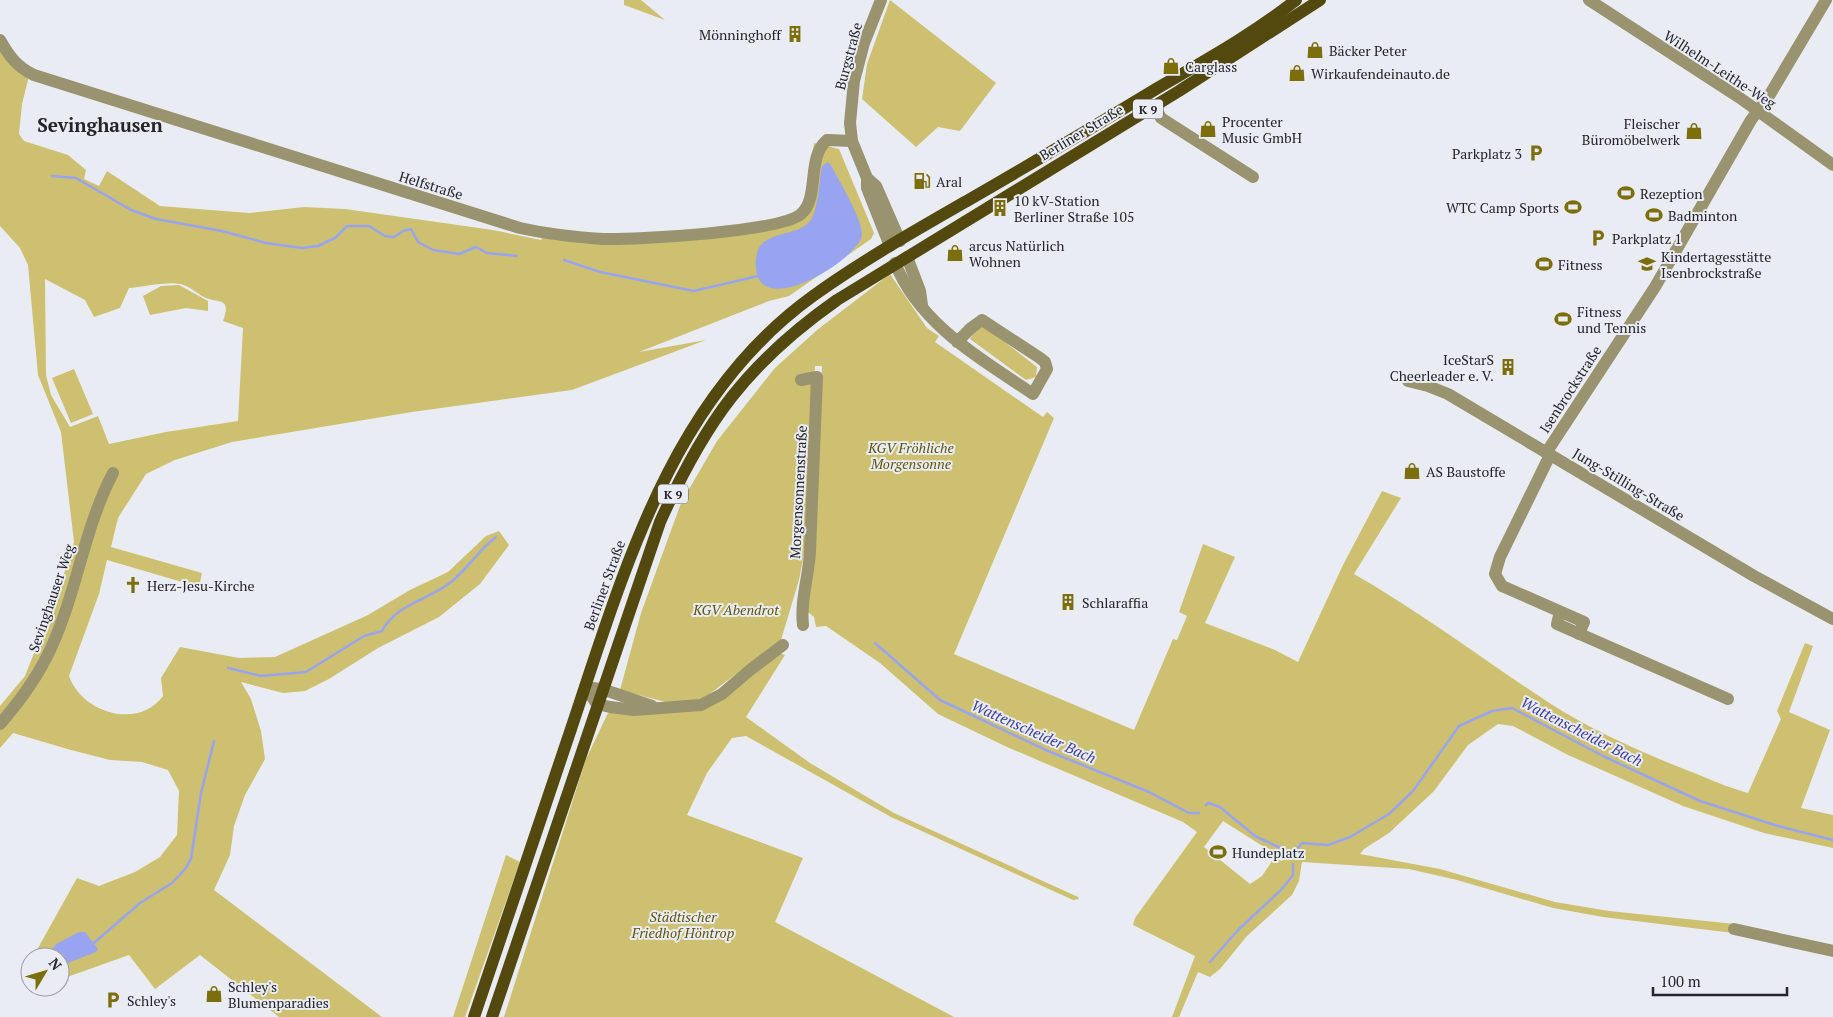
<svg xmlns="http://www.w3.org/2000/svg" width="1833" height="1017" viewBox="0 0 1833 1017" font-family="'PT Serif',serif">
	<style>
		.green { fill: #cec071; fill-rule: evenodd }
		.water { fill: #99a4f1 }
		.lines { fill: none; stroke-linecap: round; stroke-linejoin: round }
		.stream { stroke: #99a4f1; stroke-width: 2.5 }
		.minor { stroke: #99936f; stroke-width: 12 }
		.major { stroke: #53490e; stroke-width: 12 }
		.labels { text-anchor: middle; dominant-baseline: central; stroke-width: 4; stroke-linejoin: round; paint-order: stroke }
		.shield { fill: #eaecf4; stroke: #5f6165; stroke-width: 1 }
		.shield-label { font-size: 12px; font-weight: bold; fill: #242528 }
		.poi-label { font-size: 14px; fill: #242528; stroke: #eaecf4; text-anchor: start }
		.street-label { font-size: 14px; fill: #242528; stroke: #eaecf4 }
		.park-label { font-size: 14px; font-style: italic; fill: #5e530e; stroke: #eaecf4 }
		.water-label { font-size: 15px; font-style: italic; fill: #3f419a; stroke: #eaecf4 }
		.district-label { font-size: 19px; font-weight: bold; fill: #242528; stroke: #eaecf4 }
	</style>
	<rect width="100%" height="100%" fill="#eaecf4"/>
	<g class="green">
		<polygon points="624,0 641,0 665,20 624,5"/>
		<polygon points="890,0 996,83 960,131 938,127 916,147 862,99 867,64"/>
		<path d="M0,43L29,76L22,104L19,134L24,141L68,155L86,170L84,179L99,186L107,171L160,206L249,213L304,207L345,209L493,230L541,240L543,236C585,236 781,235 802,206C811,193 811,159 814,143L839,149L874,233L871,239L789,296L769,301L639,352L706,340L572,390L412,412L232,442L175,460L146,474L118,518L111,547L202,573L199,587L107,560L99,594L69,676C82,713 138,730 163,696L161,678L180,647L239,658L275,657L368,615L410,590L448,572L486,536L499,531L509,545L480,584L439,617L378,648L329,679L305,691L283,693L241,682L251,699L261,731L265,759L245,795L234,826L230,855L214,890L382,1017H279L200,955L155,989L129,955L70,976L60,982V957H33L77,878L99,886L135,872L160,857L177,835L179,791L168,770L142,762L110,760L71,750L13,733L0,748V706L25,676L59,590L74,542L61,432L38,375L28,265L20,248L0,226ZM45,279L85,300L94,317L120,308L129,288C142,287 168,281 180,284C190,286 196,293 204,297C218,304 232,296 223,321L243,328L238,421L166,432L109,444L98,416L70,427L51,395L46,375Z"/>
		<path d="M890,274L927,328L939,336L935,342L1043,417L1047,412L1054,418L954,654L1134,730L1173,639L1177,640L1187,616L1179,612L1203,544L1235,557L1205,623L1275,650L1298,662L1343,565L1382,491L1401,498L1354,574C1422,613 1485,661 1551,704C1592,730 1638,751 1684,769C1705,777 1726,787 1748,793L1781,719L1777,711L1805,643L1813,646L1789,712L1830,730L1801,808L1833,815V848L1764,833L1683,806L1568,755L1513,726L1498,724L1468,745L1434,791L1389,833L1364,849L1360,854L1440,869L1555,902L1609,911L1735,924L1733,933L1603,917L1553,908L1457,880L1409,869L1302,862L1299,881L1292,895L1247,936L1220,969L1210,977L1198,972L1179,1017H1172L1195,956L1133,925L1135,918L1197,832L1183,822L1007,747L938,714L880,663L826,626L816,627L814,617L802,607L812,570L822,366H815L805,548L799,580L781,640L699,702L669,703L620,690L641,613L681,503L717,441L775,368L817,330ZM1223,821L1261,845L1283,855L1282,861L1274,858L1262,876L1250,884L1204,847Z"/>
		<polygon points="179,285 208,301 208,311 186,308 150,315 143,296 161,286"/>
		<polygon points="984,326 1037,367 1036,377 1026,380 970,339 975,331"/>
		<polygon points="74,369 93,414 71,423 52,378"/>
		<polygon points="776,652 785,655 746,717 810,763 894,813 1078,897 1079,899 1073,900 891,817 746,736 732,738 707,773 687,815 803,858 775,922 954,1017 504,1017 586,759 608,713 703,708"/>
		<polygon points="506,855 520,862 465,1017 453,1017"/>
	</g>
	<g class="water">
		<path d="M828,162L831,165C839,181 862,218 862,234C862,258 749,329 756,258C759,227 800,240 812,218C819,204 819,181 822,166Z"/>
		<polygon points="79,932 85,932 98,949 96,952 60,966 60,957 47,957 56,944"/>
	</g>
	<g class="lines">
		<g class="stream">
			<polyline points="52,176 76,178 131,210 156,219 222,231 266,243 302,248 318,246 335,238 347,226 369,226 385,236 394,237 403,231 411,229 418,242 433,250 459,254 476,247 487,253 517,256"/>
			<polyline points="564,260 600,272 694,291 758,276"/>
			<polyline points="875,643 940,700 1048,751 1149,792 1189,813 1199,813"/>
			<path d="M228,668L261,676L306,672L364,636L382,631C396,605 424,601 447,585C466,572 477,551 496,537"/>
			<polyline points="1206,805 1208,803 1220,807 1255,836 1293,854 1302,843 1328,845 1350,837 1389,814 1413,791 1459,726 1492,711 1512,708 1603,756 1700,801 1778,826 1833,840"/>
			<polyline points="94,943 140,903 172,883 185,869 191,859 201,793 214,741"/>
			<polyline points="1210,962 1238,930 1280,891 1293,875 1293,864"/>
		</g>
		<g class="minor">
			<polyline points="881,0 864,43 854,81 850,123 852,141 867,178 876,186 900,241"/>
			<polyline points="1589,0 1740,98 1833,165"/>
			<path d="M0,40C9,56 17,67 34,75L520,228C547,234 575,237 603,239C635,240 780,232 801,214C820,198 806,158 827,140L852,141"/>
			<polyline points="1154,106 1161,118 1253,177"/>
			<polyline points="867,178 867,188 890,246"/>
			<polyline points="907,257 920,291 922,305"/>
			<path d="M895,263C920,325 980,358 1033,394L1047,369L1045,362L1040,358L982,320L971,328L957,342"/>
			<path d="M801,380L817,377L810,551C809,576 800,600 803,625"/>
			<polyline points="1408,381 1428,386 1448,394 1754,576 1833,619"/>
			<polyline points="1546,453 1655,287 1751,120 1769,96 1826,0"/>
			<polyline points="1550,455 1500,557 1495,574 1502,586 1584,622 1579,634"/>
			<polyline points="1560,612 1557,624 1728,699"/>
			<polyline points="585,687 597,704 610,707 634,710 701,705 722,694 750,670 783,645"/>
			<polyline points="592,688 602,689 652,706"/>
			<path d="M0,724C20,701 38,677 51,648C77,592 84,528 113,473"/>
			<polyline points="1734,929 1833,951"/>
		</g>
		<g class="major">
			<path d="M474,1017C506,921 539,825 571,729C624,571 671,398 813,296C863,260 918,229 972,198C1034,162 1095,126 1156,89C1204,61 1253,34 1296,0"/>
			<path d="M492,1017L660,522C705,422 746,364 837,300L1179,91L1320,0"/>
		</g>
	</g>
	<defs>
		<g id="building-bare" transform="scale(1.35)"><path d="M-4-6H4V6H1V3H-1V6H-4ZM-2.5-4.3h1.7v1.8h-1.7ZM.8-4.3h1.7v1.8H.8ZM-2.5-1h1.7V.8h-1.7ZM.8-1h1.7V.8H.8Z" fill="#7d6e0c" stroke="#eaecf4" stroke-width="2.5" paint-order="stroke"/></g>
		<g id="shop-bare" transform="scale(1.35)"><path d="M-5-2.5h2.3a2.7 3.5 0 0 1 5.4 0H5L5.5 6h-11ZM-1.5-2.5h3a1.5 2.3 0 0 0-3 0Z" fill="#7d6e0c" stroke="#eaecf4" stroke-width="2.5" paint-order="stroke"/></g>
		<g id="parking-bare" transform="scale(1.35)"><path d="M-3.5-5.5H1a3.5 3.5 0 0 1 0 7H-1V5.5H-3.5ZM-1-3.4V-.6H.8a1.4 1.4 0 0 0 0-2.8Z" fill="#7d6e0c" stroke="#eaecf4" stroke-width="2.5" paint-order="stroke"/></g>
		<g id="fuel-bare" transform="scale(1.35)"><path d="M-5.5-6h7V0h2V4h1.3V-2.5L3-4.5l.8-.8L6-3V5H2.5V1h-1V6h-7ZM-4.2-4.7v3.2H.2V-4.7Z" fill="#7d6e0c" stroke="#eaecf4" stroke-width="2.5" paint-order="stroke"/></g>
		<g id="stadium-bare" transform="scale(1.35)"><path d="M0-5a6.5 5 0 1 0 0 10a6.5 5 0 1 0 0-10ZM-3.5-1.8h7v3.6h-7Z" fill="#7d6e0c" stroke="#eaecf4" stroke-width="2.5" paint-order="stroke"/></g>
		<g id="school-bare" transform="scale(1.35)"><path d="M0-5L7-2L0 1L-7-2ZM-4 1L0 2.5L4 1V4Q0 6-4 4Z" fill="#7d6e0c" stroke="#eaecf4" stroke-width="2.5" paint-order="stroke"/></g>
		<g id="church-bare" transform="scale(1.35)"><path d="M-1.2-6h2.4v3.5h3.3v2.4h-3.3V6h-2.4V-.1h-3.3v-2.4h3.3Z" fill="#7d6e0c" stroke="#eaecf4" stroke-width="2.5" paint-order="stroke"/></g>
	</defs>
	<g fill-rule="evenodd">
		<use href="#building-bare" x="795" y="34"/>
		<use href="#shop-bare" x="1315" y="50"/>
		<use href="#shop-bare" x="1171" y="66"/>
		<use href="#shop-bare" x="1297" y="73"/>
		<use href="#shop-bare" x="1208" y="129"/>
		<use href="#shop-bare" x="1694" y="131"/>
		<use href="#parking-bare" x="1536" y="153"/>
		<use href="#fuel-bare" x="922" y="181"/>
		<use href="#stadium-bare" x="1626" y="193"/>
		<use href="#stadium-bare" x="1573" y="207"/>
		<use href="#building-bare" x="1000" y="208"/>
		<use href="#stadium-bare" x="1654" y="215"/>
		<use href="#parking-bare" x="1598" y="238"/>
		<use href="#shop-bare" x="955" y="253"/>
		<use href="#stadium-bare" x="1544" y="264"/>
		<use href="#school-bare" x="1647" y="264"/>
		<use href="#stadium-bare" x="1563" y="319"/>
		<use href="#building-bare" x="1508" y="367"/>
		<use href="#shop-bare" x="1412" y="471"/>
		<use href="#church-bare" x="133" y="585"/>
		<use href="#building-bare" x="1068" y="602"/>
		<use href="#stadium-bare" x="1218" y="852"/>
		<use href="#shop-bare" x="214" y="994"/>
		<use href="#parking-bare" x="113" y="1000"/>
	</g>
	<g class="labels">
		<g class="shield">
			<rect x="1133" y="99.5" width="30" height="19" rx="4"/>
			<rect x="658" y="484.5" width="30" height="19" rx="4"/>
		</g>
		<g class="shield-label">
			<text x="1148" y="109">K 9</text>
			<text x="673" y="494">K 9</text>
		</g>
		<g class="poi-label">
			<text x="781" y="34" text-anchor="end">Mönninghoff</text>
			<text x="1329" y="50">Bäcker Peter</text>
			<text x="1185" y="66">Carglass</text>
			<text x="1311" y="73">Wirkaufendeinauto.de</text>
			<text x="1222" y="121">Procenter<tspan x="1222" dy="16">Music GmbH</tspan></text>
			<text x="1680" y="123" text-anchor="end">Fleischer<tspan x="1680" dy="16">Büromöbelwerk</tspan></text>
			<text x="1522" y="153" text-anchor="end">Parkplatz 3</text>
			<text x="936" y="181">Aral</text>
			<text x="1640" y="193">Rezeption</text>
			<text x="1014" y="200">10 kV-Station<tspan x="1014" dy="16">Berliner Straße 105</tspan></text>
			<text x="1559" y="207" text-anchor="end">WTC Camp Sports</text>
			<text x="1668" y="215">Badminton</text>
			<text x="1612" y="238">Parkplatz 1</text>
			<text x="969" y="245">arcus Natürlich<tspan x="969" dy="16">Wohnen</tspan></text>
			<text x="1661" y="256">Kindertagesstätte<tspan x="1661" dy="16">Isenbrockstraße</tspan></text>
			<text x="1558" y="264">Fitness</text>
			<text x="1577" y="311">Fitness<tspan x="1577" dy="16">und Tennis</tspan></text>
			<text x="1494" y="359" text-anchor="end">IceStarS<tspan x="1494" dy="16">Cheerleader e. V.</tspan></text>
			<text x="1426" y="471">AS Baustoffe</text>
			<text x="147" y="585">Herz-Jesu-Kirche</text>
			<text x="1082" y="602">Schlaraffia</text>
			<text x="1232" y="852">Hundeplatz</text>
			<text x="228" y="986">Schley's<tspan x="228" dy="16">Blumenparadies</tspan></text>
			<text x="127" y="1000">Schley's</text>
		</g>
		<g class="street-label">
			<text transform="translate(848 56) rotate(-75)">Burgstraße</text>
			<text transform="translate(1720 69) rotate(33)">Wilhelm-Leithe-Weg</text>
			<text transform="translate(1081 132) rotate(-31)">Berliner Straße</text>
			<text transform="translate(431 185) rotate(17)">Helfstraße</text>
			<text transform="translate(1570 389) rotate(-57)">Isenbrockstraße</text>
			<text transform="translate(1629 484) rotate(31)">Jung-Stilling-Straße</text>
			<text transform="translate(798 492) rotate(-87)">Morgensonnenstraße</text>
			<text transform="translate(604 585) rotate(-70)">Berliner Straße</text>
			<text transform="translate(51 598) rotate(-71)">Sevinghauser Weg</text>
		</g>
		<g class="park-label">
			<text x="911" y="447">KGV Fröhliche<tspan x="911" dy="16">Morgensonne</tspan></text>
			<text x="736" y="609">KGV Abendrot</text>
			<text x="683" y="916">Städtischer<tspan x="683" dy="16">Friedhof Höntrop</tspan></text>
		</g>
		<g class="water-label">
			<text transform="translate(1034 731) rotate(24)">Wattenscheider Bach</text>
			<text transform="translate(1582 731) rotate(27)">Wattenscheider Bach</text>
		</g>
		<g class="district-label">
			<text x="100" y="124">Sevinghausen</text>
		</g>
	</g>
	<g transform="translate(45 972) rotate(52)"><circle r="24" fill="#eaecf4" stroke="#9b9ca2"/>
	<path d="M0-4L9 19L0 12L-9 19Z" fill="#7d6e0c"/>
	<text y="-8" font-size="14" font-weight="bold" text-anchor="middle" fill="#242528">N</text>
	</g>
	<path d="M1653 987v8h134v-8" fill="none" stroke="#242528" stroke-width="2.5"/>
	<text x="1660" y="987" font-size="15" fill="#242528" stroke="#eaecf4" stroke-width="4" paint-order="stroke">100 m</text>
</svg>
